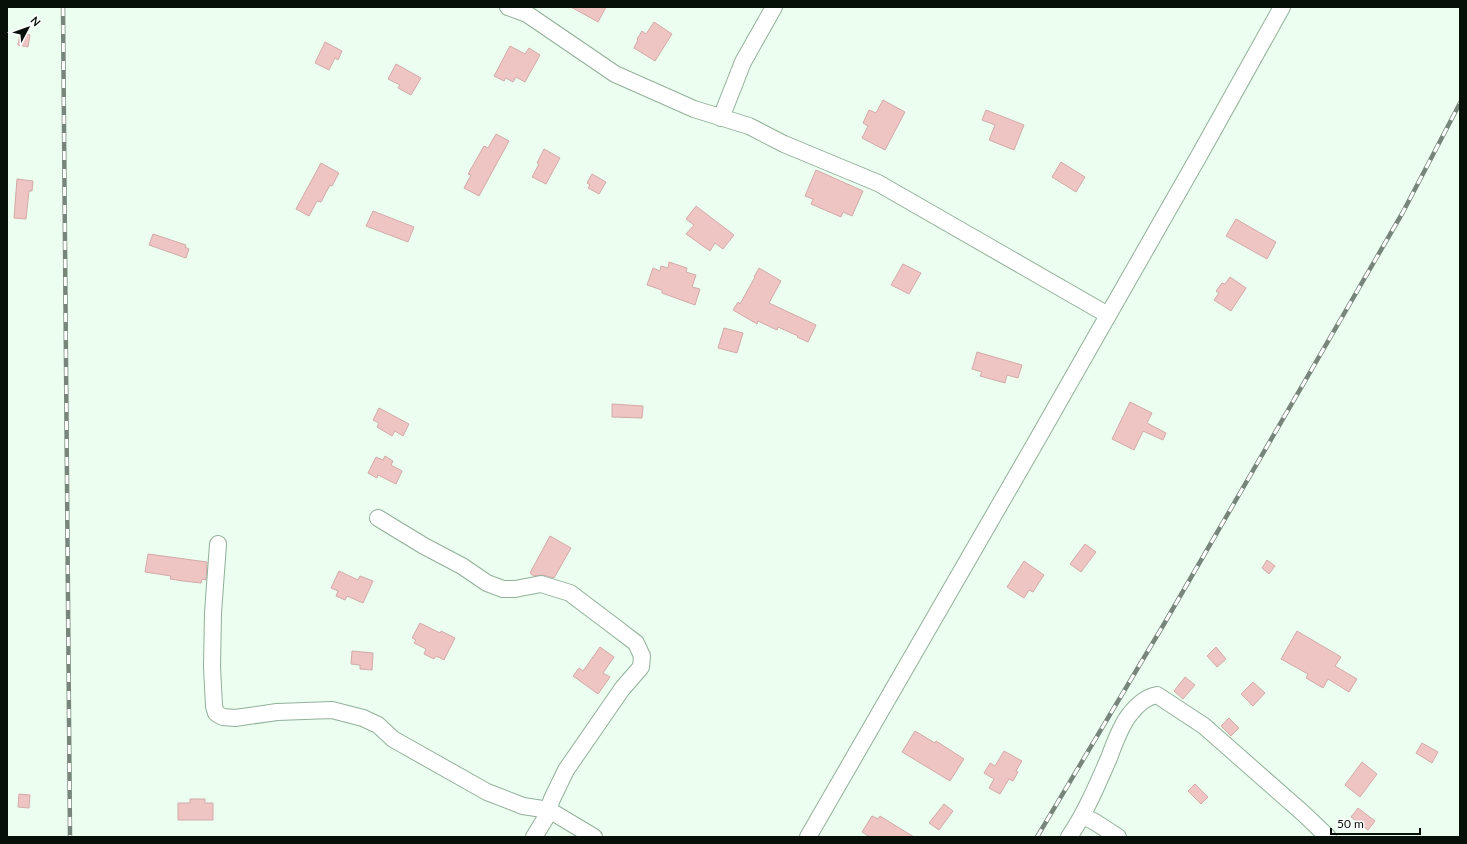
<svg xmlns="http://www.w3.org/2000/svg" width="1467" height="844" viewBox="0 0 1467 844" font-family="Lato,sans-serif">
	<style>
		.building { fill: #efc5c4; stroke: #d2aaa8 }
		.lines { fill: none; stroke-linecap: round; stroke-linejoin: round }
		.minor-casing { stroke: #91b099; stroke-width: 18 }
		.minor { stroke: #fff; stroke-width: 16 }
		.rail-casing { stroke: #77857a; stroke-width: 4.5 }
		.rail { stroke: #fff; stroke-width: 3; stroke-dasharray: 9; stroke-linecap: butt }
	</style>
	<rect width="100%" height="100%" fill="#ebfeef"/>
	<g class="building">
		<polygon points="571,7 606,7 598,22"/>
		<polygon points="654,22 672,34 655,61 634,48 638,40 637,39 642,31 646,34"/>
		<polygon points="20,33 30,35 28,47 18,45"/>
		<polygon points="325,42 342,51 338,60 335,58 329,70 315,63"/>
		<polygon points="510,46 525,54 529,48 540,55 525,82 516,77 513,82 506,78 504,81 494,76"/>
		<polygon points="396,64 421,78 411,95 398,88 400,85 388,79"/>
		<polygon points="883,100 905,112 885,150 862,138 868,126 863,123 869,110 876,113"/>
		<polygon points="986,110 1024,125 1014,150 989,140 995,125 982,120"/>
		<polygon points="496,134 509,141 479,196 464,188 471,175 468,174 484,146 488,148"/>
		<polygon points="544,149 560,158 546,184 532,177 539,164 537,163"/>
		<polygon points="1061,162 1085,177 1076,192 1052,177"/>
		<polygon points="321,163 339,173 332,186 330,185 321,202 317,201 309,216 296,209"/>
		<polygon points="816,170 863,191 852,216 843,212 841,217 811,204 813,199 805,196"/>
		<polygon points="592,174 606,182 599,194 588,188 590,185 587,183"/>
		<polygon points="17,179 33,181 32,191 29,191 26,219 14,218"/>
		<polygon points="696,206 734,235 723,249 715,243 710,251 686,234 694,225 686,219"/>
		<polygon points="373,211 414,227 408,242 366,226"/>
		<polygon points="1236,219 1276,242 1267,259 1226,236"/>
		<polygon points="153,234 186,245 185,247 189,249 186,258 149,245"/>
		<polygon points="669,262 687,268 686,272 696,275 692,287 700,289 695,305 662,293 662,290 647,285 653,268 660,271 661,266 668,268"/>
		<polygon points="903,264 921,273 909,294 891,285"/>
		<polygon points="759,268 781,281 769,303 816,325 808,342 797,337 798,336 778,327 777,330 758,321 757,324 733,310 738,302 740,304 755,277 754,277"/>
		<polygon points="1230,277 1246,288 1231,311 1214,300 1219,293 1216,291 1222,283 1225,284"/>
		<polygon points="724,328 743,333 737,353 718,348"/>
		<polygon points="977,352 1022,365 1018,378 1007,375 1005,383 980,376 982,372 972,369"/>
		<polygon points="1130,402 1152,413 1147,423 1166,433 1163,440 1143,431 1134,450 1112,439"/>
		<polygon points="612,404 643,406 642,418 612,417"/>
		<polygon points="379,408 409,424 403,436 395,431 392,436 377,427 379,423 373,420"/>
		<polygon points="385,456 393,461 391,465 402,471 396,484 378,475 377,478 368,473 376,457 383,460"/>
		<polygon points="550,536 571,548 554,578 543,575 534,576 530,573"/>
		<polygon points="1085,544 1096,552 1081,572 1070,564"/>
		<polygon points="148,554 207,562 206,580 202,579 201,583 183,581 170,579 171,576 145,572"/>
		<polygon points="1267,560 1275,566 1269,574 1262,568"/>
		<polygon points="1024,561 1044,575 1033,592 1029,590 1024,598 1007,587"/>
		<polygon points="339,571 358,580 360,576 373,581 363,603 347,596 345,600 336,596 338,591 331,588"/>
		<polygon points="420,623 440,633 441,631 455,638 444,660 436,656 434,659 424,654 426,649 414,643 416,640 412,638"/>
		<polygon points="1297,631 1341,657 1335,666 1357,679 1349,692 1328,679 1323,688 1306,678 1308,674 1281,659"/>
		<polygon points="600,647 614,657 603,673 610,677 598,694 573,676 579,668 583,671"/>
		<polygon points="1216,647 1226,659 1217,667 1207,656"/>
		<polygon points="352,651 373,653 372,670 360,669 360,665 351,664"/>
		<polygon points="1185,677 1195,685 1183,699 1174,691"/>
		<polygon points="1253,682 1265,693 1253,706 1241,694"/>
		<polygon points="1229,718 1239,728 1231,736 1221,726"/>
		<polygon points="915,731 935,743 936,741 964,759 950,781 902,752"/>
		<polygon points="1422,743 1438,752 1432,763 1416,753"/>
		<polygon points="1004,751 1022,761 1016,771 1018,772 1013,781 1009,779 1000,794 989,788 994,779 984,773 990,763 995,766"/>
		<polygon points="1362,762 1377,774 1360,797 1345,785"/>
		<polygon points="1195,784 1208,797 1201,804 1188,791"/>
		<polygon points="19,794 30,795 29,808 18,807"/>
		<polygon points="190,799 205,799 205,803 213,803 213,820 178,820 178,803 190,803"/>
		<polygon points="944,804 953,811 939,830 929,823"/>
		<polygon points="1358,808 1375,821 1368,830 1351,817"/>
		<polygon points="872,816 878,819 880,816 914,837 870,837 862,832"/>
	</g>
	<g class="lines">
		<g class="minor-casing">
			<g id="minor">
				<polyline points="508,7 527,14 615,74 694,109 749,126 784,144 878,183 1108,315"/>
				<polyline points="721,118 743,62 774,7"/>
				<polyline points="378,518 424,546 462,566 487,583 503,589 515,589 541,584 570,593 615,627 636,643 642,656 641,667 622,689 566,770 552,799 545,819 534,837"/>
				<polyline points="218,544 213,613 212,667 214,706 216,713 219,715 223,717 235,718 277,712 332,710 363,718 378,725 393,739 487,792 523,806 549,810 594,837"/>
				<polyline points="1083,816 1095,822 1118,837"/>
				<polyline points="808,837 1037,440 1200,154 1282,7"/>
				<path d="M1069,837C1086,812 1097,785 1109,758C1114,744 1121,725 1130,714C1137,705 1146,697 1157,695L1204,726L1304,814L1328,837"/>
			</g>
		</g>
		<use href="#minor" class="minor"/>
		<g class="rail-casing">
			<g id="rail">
				<polyline points="63,7 70,837"/>
				<polyline points="1037,837 1164,624 1403,212 1460,103"/>
			</g>
		</g>
		<use href="#rail" class="rail"/>
	</g>
	<rect width="1467" height="844" fill="none" stroke="#061009" stroke-width="16"/>
	<g transform="translate(28 28) rotate(49)" stroke="#ffffff" stroke-width="3" paint-order="stroke">
	<path d="M0-3L7 15L0 10L-7 15Z" fill="#061009"/>
	<text y="-6" font-size="11" font-weight="bold" text-anchor="middle" fill="#061009">N</text>
	</g>
	<path d="M1331 828v6h89v-6" fill="none" stroke="#061009" stroke-width="2"/>
	<text x="1337" y="828" font-size="12" fill="#061009" stroke="#ffffff" stroke-width="3" paint-order="stroke">50 m</text>
</svg>
